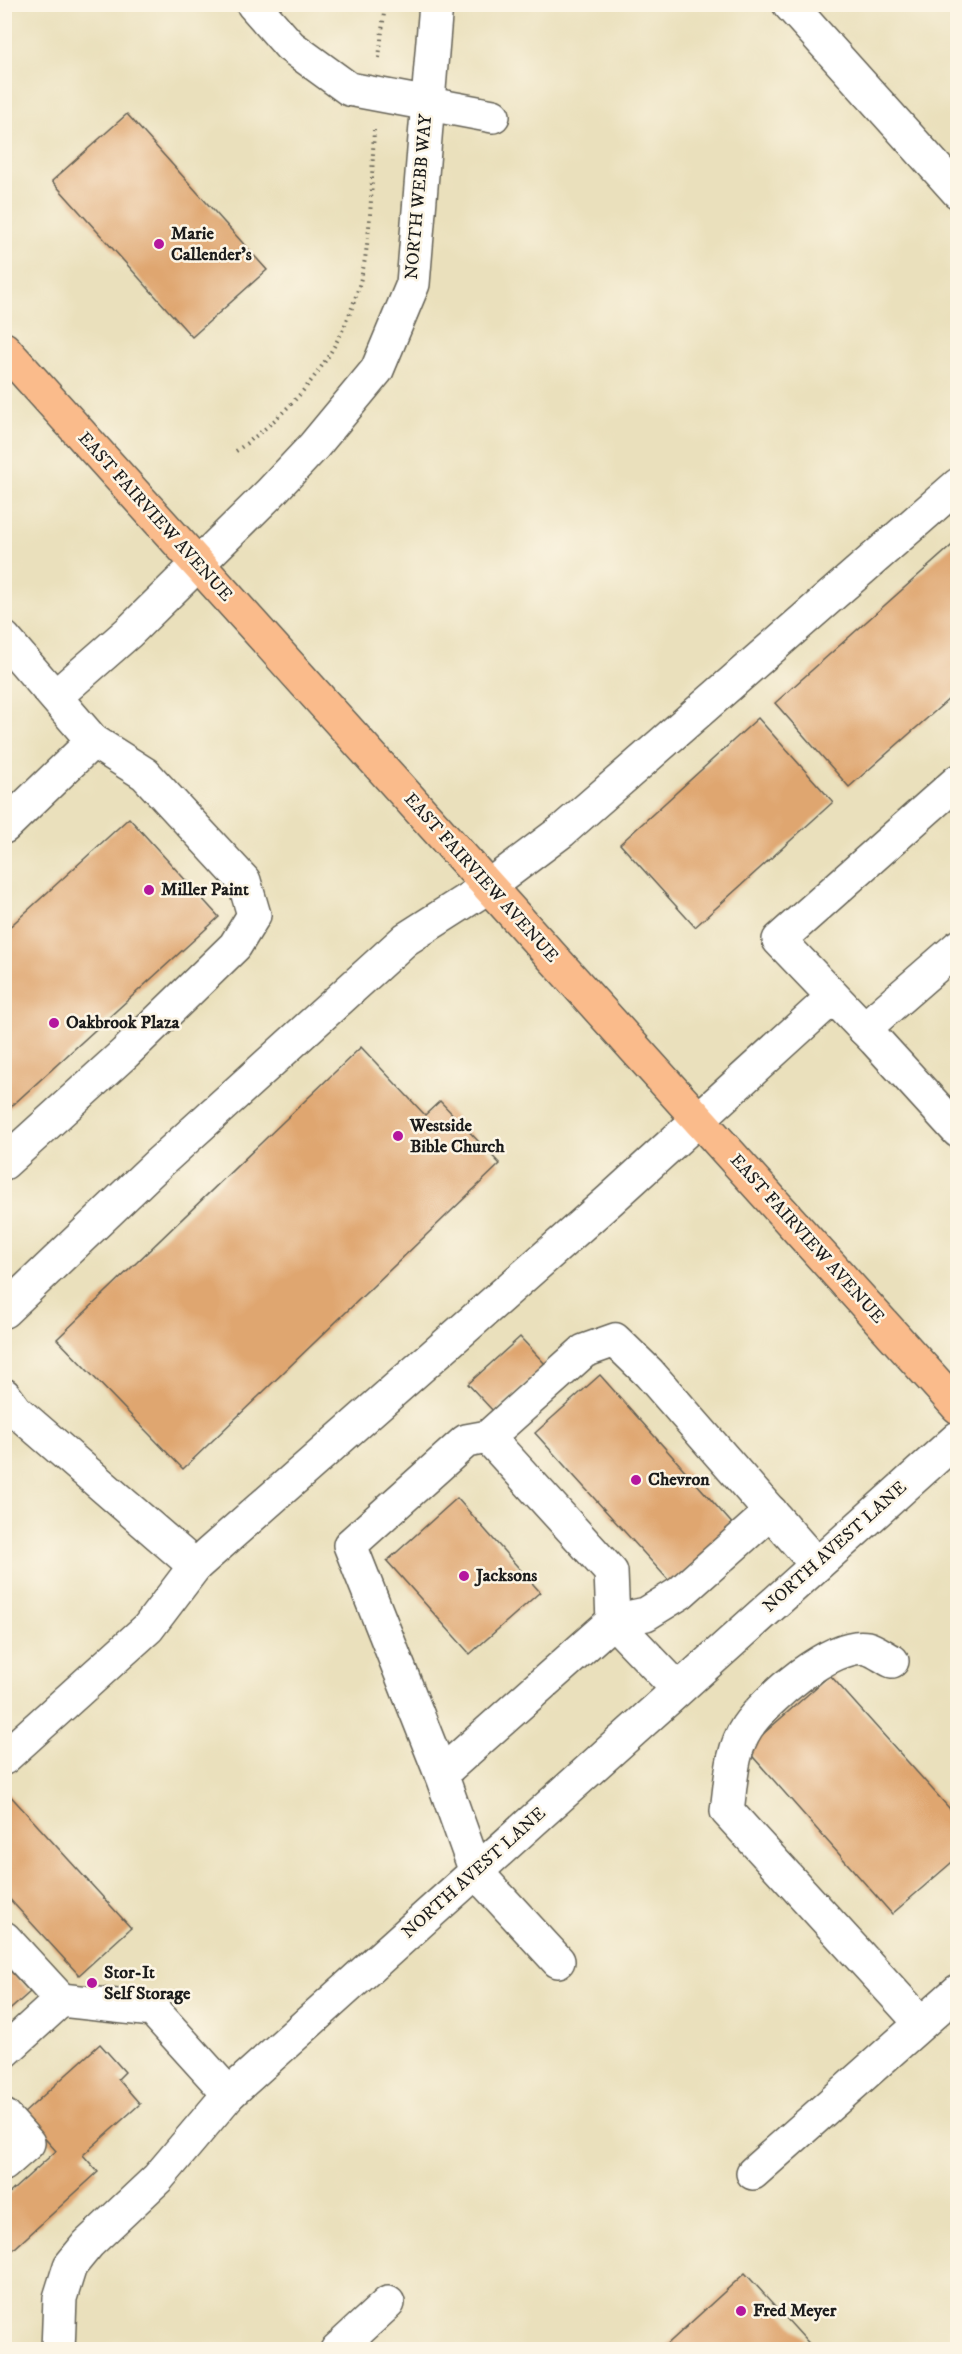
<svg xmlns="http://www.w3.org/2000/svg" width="962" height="2354" viewBox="0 0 962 2354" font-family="'IM FELL DW Pica',serif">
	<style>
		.building { fill: #dfa670 }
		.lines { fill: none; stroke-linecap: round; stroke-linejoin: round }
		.minor-casing { stroke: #646154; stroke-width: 36 }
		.major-casing { stroke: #646154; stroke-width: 36 }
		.path { stroke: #646154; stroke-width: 4; stroke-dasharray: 1.5 4.5; stroke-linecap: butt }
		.minor { stroke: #fff; stroke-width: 33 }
		.major { stroke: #fabb8b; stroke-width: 33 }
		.poi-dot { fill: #b5179e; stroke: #fcf5e5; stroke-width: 2 }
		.labels { text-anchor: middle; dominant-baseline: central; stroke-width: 5; stroke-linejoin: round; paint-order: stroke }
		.street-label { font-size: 18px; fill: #1c1c1c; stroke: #fcf5e5 }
		.poi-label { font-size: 18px; font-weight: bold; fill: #1c1c1c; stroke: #fcf5e5; text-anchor: start }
	</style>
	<rect width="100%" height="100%" fill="#fcf5e5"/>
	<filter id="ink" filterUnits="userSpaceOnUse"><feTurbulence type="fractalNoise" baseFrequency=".0167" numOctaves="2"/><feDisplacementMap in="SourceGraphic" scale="12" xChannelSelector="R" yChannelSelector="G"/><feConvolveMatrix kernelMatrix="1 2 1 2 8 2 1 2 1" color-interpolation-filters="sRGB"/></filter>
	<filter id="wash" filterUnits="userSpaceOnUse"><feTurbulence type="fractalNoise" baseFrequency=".008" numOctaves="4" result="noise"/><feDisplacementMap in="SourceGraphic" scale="24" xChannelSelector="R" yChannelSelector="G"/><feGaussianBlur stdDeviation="1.35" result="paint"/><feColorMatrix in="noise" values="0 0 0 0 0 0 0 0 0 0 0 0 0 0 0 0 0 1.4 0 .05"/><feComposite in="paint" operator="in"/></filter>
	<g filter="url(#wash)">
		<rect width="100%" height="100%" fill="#eae0bc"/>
		<g id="blocks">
			<g class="building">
				<polygon points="127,114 267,270 192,337 52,181"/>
				<polygon points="958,540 958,691 849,787 775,703"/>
				<polygon points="758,718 833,802 695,927 620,844"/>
				<polygon points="129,818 219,917 4,1113 4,932"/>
				<polygon points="361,1047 425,1115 440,1101 500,1164 183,1469 57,1339"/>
				<polygon points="520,1337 546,1365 494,1412 468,1384"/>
				<polygon points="600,1375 736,1528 672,1584 535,1433"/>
				<polygon points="457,1498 540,1592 470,1654 387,1561"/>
				<polygon points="830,1675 958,1818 958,1857 892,1914 746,1749"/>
				<polygon points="6,1791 131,1928 79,1975 4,1893 4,1793"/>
				<polygon points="4,1964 30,1992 4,2015"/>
				<polygon points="100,2044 125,2072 118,2079 140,2104 83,2155 98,2172 4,2258 4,2198 56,2151 23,2114"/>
				<polygon points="745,2273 815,2350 661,2350"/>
			</g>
		</g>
	</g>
	<g filter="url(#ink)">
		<use href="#blocks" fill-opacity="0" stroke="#646154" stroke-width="1.5"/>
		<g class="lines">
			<g class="minor-casing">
				<g id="minor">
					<polyline points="253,4 290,46 349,89 493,116"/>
					<polyline points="789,4 958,192"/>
					<polyline points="4,638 93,741 145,774 244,881 254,915 235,946 125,1053 4,1163"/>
					<polyline points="56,696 129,632 270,493 314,446 377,370 413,284 436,4"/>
					<polyline points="958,781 779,940 875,1040 958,1131"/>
					<polyline points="4,827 93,741"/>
					<polyline points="864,1029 958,947"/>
					<polyline points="4,1311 159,1163 406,939 489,886 562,831 958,485"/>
					<polyline points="4,1395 15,1410 195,1566"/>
					<polyline points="488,1437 611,1572 613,1621 678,1689"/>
					<path d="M892,1661C884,1657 875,1650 867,1648C833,1641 765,1700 747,1727C731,1751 731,1783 727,1811L921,2023"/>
					<polyline points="4,1758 148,1628 195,1566 610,1200 833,997"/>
					<polyline points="441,1774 613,1621 646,1614 680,1593 771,1512"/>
					<polyline points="4,1938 61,2000 153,2010 229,2094"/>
					<polyline points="558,1961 476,1872 441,1774 350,1545 466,1441 488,1437 584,1351 615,1340 649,1373 816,1564"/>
					<polyline points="4,2052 61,2000"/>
					<polyline points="4,2116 28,2143 4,2164"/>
					<polyline points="753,2173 958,1991"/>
					<polyline points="58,2350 60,2298 70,2266 88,2244 158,2178 229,2094 958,1438"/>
					<polyline points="337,2350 388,2303"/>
				</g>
			</g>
			<g class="major-casing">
				<polyline id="major" points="4,349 958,1407"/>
			</g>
			<g class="path">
				<polyline points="379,58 385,4"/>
				<path d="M236,451C308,400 356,334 367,245C372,207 372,168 374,130"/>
			</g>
			<use href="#minor" class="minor"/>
			<use href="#major" class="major"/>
		</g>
	</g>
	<g class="poi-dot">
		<circle cx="159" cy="244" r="6"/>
		<circle cx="149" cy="890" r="6"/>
		<circle cx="54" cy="1023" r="6"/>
		<circle cx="398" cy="1136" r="6"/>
		<circle cx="636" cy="1480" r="6"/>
		<circle cx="464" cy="1576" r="6"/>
		<circle cx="92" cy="1983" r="6"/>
		<circle cx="741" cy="2311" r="6"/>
	</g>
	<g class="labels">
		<g class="street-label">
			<text transform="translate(419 197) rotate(-85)">NORTH WEBB WAY</text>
			<text transform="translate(155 517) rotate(48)">EAST FAIRVIEW AVENUE</text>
			<text transform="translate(481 878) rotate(48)">EAST FAIRVIEW AVENUE</text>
			<text transform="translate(807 1239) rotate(48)">EAST FAIRVIEW AVENUE</text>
			<text transform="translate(835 1547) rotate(-42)">NORTH AVEST LANE</text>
			<text transform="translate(474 1873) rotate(-42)">NORTH AVEST LANE</text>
		</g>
		<g class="poi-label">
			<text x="171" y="234">Marie<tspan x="171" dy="21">Callender's</tspan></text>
			<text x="161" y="890">Miller Paint</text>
			<text x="66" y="1023">Oakbrook Plaza</text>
			<text x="410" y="1126">Westside<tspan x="410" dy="21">Bible Church</tspan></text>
			<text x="648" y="1480">Chevron</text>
			<text x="476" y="1576">Jacksons</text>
			<text x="104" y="1973">Stor-It<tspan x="104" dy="21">Self Storage</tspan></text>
			<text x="753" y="2311">Fred Meyer</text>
		</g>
	</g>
	<rect width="962" height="2354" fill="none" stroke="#fcf5e5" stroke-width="24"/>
</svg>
